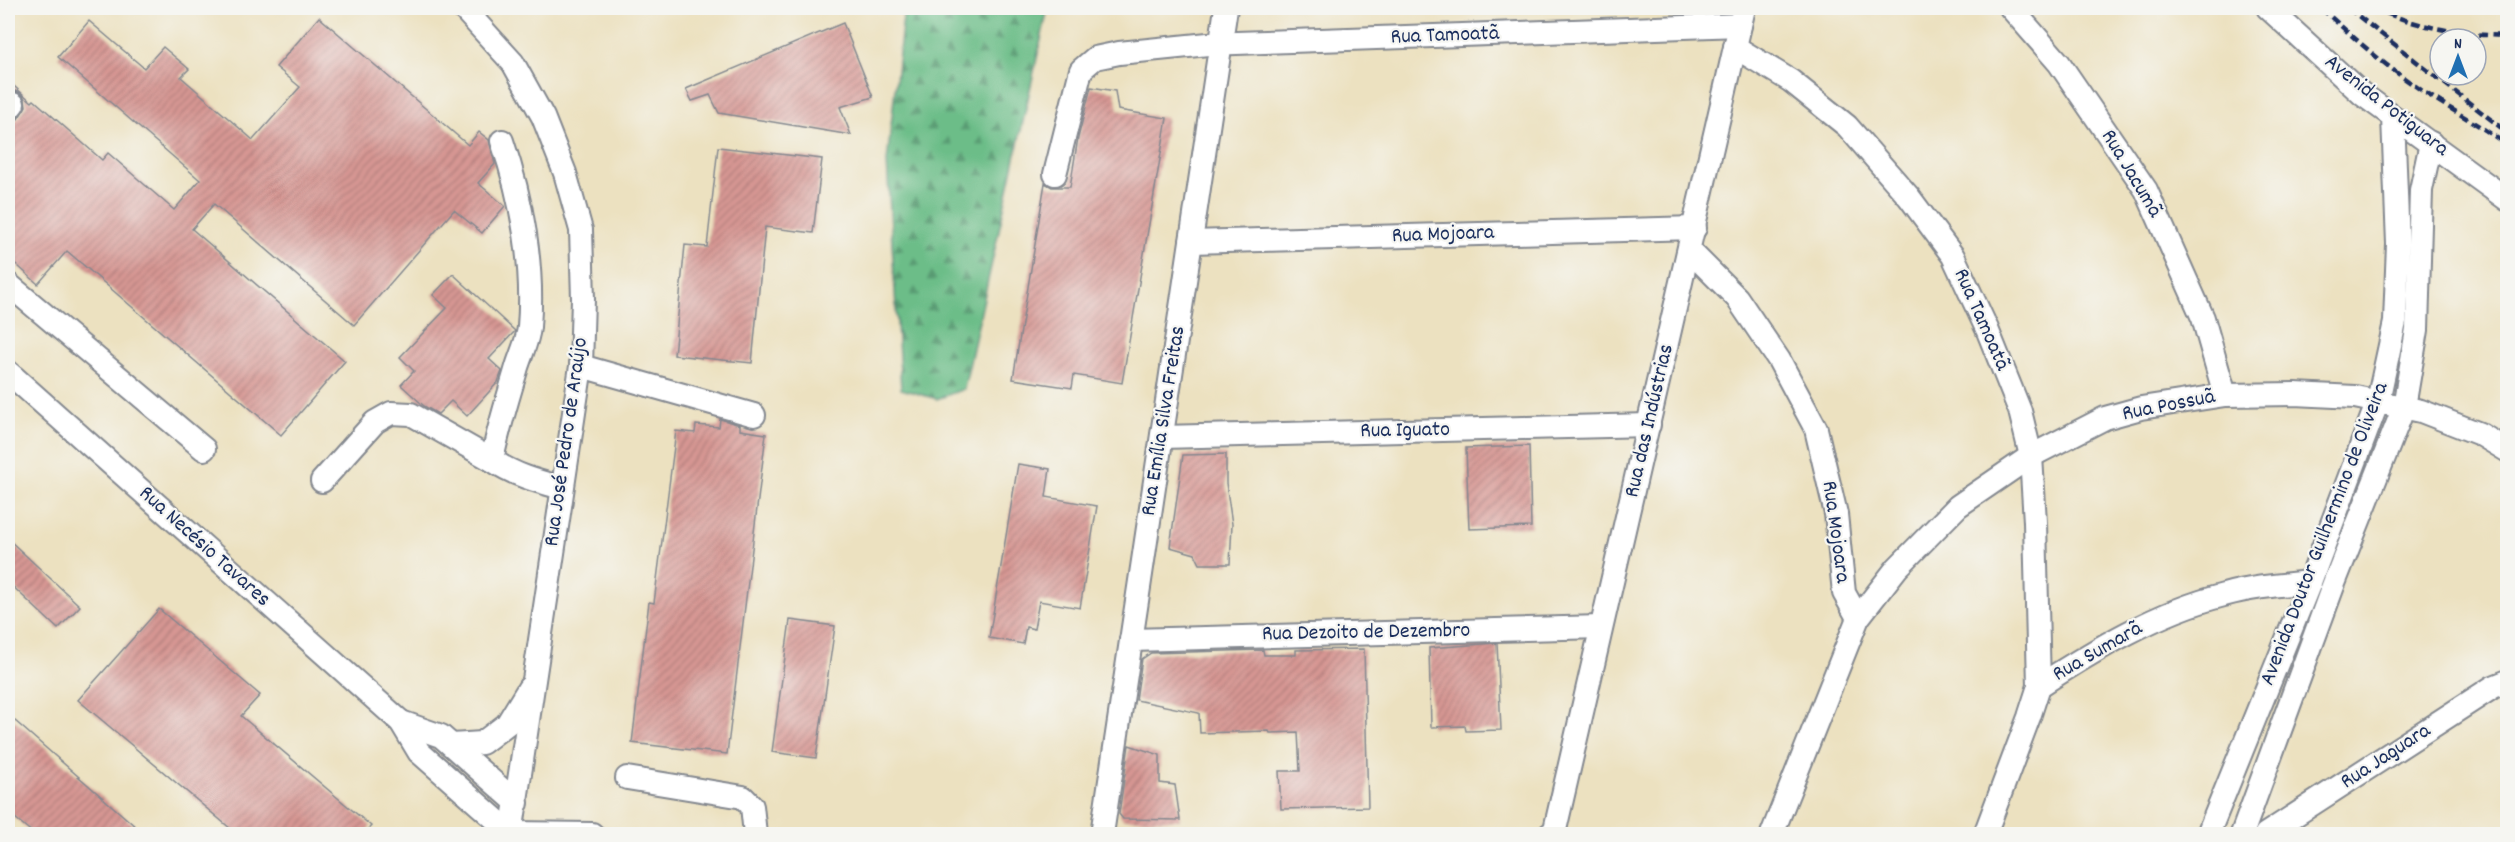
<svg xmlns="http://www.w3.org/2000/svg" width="2515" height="842" viewBox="0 0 2515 842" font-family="Dekko,sans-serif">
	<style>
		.forest { fill: url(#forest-firs); stroke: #447673; stroke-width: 1.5 }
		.building { fill: url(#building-hatch) }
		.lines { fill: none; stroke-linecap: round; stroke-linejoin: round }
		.minor-casing { stroke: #84888f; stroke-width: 26 }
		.minor { stroke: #fff; stroke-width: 22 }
		.rail { stroke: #1b2f5e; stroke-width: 4.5; stroke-dasharray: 9 4.5; stroke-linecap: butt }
		.labels { text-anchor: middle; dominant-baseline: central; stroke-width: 4.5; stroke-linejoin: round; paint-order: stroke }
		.street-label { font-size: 22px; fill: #1b2f5e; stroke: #f6f6f2 }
	</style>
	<defs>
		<pattern id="forest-firs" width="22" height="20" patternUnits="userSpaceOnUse" patternTransform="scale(1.5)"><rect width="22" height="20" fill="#6cbd88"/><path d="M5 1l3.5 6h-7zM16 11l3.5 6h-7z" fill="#589a72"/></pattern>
		<pattern id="building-hatch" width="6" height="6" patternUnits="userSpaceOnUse" patternTransform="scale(1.5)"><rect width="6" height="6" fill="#d79793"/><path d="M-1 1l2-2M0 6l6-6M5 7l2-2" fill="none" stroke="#ae7c7b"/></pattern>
	</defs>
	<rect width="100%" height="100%" fill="#f6f6f2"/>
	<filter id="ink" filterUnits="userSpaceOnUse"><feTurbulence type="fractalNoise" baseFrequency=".0167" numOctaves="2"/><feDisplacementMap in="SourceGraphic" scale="12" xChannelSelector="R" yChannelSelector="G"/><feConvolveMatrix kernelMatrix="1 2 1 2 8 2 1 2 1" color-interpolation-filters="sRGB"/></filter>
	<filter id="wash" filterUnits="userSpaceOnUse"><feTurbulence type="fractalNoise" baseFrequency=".008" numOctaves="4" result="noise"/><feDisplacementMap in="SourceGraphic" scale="24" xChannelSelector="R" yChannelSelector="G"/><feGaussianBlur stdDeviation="1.35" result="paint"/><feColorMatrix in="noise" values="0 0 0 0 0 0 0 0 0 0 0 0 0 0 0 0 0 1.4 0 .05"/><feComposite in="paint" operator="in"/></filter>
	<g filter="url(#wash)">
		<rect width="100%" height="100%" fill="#ece1c0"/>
		<polygon class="forest" points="904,8 1048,8 964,389 937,399 901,389 887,162"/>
		<g id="blocks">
			<g class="building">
				<polygon points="319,17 468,145 479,132 489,140 495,164 478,183 505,206 482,233 454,210 354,325 214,204 192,229 345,361 281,435 67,251 38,284 8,257 8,123 18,119 26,106 25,99 21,93 15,91 8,92 8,81 32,102 34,100 102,160 108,153 174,210 200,180 58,57 89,21 144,68 163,47 189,69 181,77 253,140 300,87 276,67"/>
				<polygon points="843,23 873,97 840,107 851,135 719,113 710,95 692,101 686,89"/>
				<polygon points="1091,87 1115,91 1118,110 1167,118 1122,383 1074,375 1072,388 1013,379 1045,183 1052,187 1070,187 1078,138"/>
				<polygon points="718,147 822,159 813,233 765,227 752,363 674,355 685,245 707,247"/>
				<polygon points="453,274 515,331 489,359 502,371 498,382 467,416 451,401 438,414 424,406 401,385 414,371 400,357 447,308 433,295"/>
				<polygon points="720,419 740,425 740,430 766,434 727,754 632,743 649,602 654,603 676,431 695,433 696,425 719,427"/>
				<polygon points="1529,446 1531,527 1469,529 1466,448"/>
				<polygon points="1226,454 1226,483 1232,524 1230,564 1200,564 1195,554 1170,547 1183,455"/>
				<polygon points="1018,464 1050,469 1046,497 1097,506 1080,608 1039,601 1034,629 1026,627 1023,644 989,638"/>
				<polygon points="8,539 80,606 58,629 8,582"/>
				<polygon points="159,609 260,695 241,716 371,826 364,834 237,834 78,700"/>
				<polygon points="790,620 835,626 816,758 772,752"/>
				<polygon points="1497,643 1501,730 1466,731 1465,726 1431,727 1429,648"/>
				<polygon points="1364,649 1368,807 1281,809 1279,771 1300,771 1298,732 1270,733 1269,731 1200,733 1199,713 1136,700 1142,659 1151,653 1263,650 1264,655 1296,655 1296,650"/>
				<polygon points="14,720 144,834 34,834 8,812 8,728"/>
				<polygon points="1129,745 1160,755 1160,783 1175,785 1180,820 1123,819 1119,814"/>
			</g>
		</g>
	</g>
	<g filter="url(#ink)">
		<use href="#blocks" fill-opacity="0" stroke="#84888f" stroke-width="1.5"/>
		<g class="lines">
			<g class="minor-casing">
				<g id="minor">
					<polyline points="463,8 513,63 543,117 565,173 581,230 583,299 581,366 511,834"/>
					<polyline points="2011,8 2059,63 2146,190 2203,318 2225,395"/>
					<polyline points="2268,8 2362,94 2508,200"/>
					<polyline points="1735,47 1791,81 1847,126 1909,197 1953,256 1987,329 2020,411 2031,456 2035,522 2039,686 2029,717 1985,834"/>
					<polyline points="8,110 13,104"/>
					<path d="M502,141C522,199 534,266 529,327C528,340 521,354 517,367C508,398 498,429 492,460C514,475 536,481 562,488"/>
					<polyline points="1055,174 1081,70 1095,58 1119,53 1208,44 1740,25"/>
					<polyline points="1191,242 1695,228"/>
					<polyline points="1690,251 1737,298 1779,360 1816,429 1836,514 1844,593 1858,618"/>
					<polyline points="8,284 204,449"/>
					<polyline points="581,366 754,415"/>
					<polyline points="8,372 401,722 419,752 511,833"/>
					<polyline points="1162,437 1649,425"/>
					<polyline points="322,481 375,422 391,413 411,414 492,460"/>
					<polyline points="1131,640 1601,627"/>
					<path d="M2039,686C2096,649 2157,612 2224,595C2252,587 2281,585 2310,582"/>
					<polyline points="401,722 441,736 517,803"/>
					<polyline points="452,745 482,743 507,724 529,688"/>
					<polyline points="627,778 743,797 752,806 755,834"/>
					<polyline points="511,833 592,834"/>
					<polyline points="1102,834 1226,8"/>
					<polyline points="1550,834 1554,834 1744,8"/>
					<polyline points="1772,834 1858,618 1897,568 1958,506 2031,456 2105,418 2141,408 2225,395 2295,394 2355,397 2421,411 2480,434 2508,451"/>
					<polyline points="2208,834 2310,582 2378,401 2395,322 2398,244 2393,117"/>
					<polyline points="2242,834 2333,586 2404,407 2417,330 2421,190 2431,143"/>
					<polyline points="2266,834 2493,687 2508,681"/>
				</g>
			</g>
			<use href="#minor" class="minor"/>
			<g class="rail">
				<path d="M2321,8C2351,35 2380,62 2414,85C2445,107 2478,123 2508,146"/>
				<polyline points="2348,8 2508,133"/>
				<path d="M2374,8C2417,27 2460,35 2508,36"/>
			</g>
		</g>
	</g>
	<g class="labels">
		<g class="street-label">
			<text transform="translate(1445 36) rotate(-2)">Rua Tamoatã</text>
			<text transform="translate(2386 106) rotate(38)">Avenida Potiguara</text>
			<text transform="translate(2131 174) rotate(59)">Rua Jacumã</text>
			<text transform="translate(1443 235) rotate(-2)">Rua Mojoara</text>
			<text transform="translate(1981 320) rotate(66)">Rua Tamoatã</text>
			<text transform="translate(2169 406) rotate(-11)">Rua Possuã</text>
			<text transform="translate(1164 421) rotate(-81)">Rua Emília Silva Freitas</text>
			<text transform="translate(1650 421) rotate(-77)">Rua das Indústrias</text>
			<text transform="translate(1405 431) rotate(-1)">Rua Iguato</text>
			<text transform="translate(567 442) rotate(-82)">Rua José Pedro de Araújo</text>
			<text transform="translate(1835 532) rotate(82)">Rua Mojoara</text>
			<text transform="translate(2325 534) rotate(-69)">Avenida Doutor Guilhermino de Oliveira</text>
			<text transform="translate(204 547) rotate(42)">Rua Necésio Tavares</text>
			<text transform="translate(1366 633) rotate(-1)">Rua Dezoito de Dezembro</text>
			<text transform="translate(2098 652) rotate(-30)">Rua Sumarã</text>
			<text transform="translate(2386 757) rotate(-33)">Rua Jaguara</text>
		</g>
	</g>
	<rect width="2515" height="842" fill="none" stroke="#f6f6f2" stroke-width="30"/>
	<g transform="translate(2458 57)"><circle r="28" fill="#f6f6f2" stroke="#9ea6b7" stroke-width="1.5"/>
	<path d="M0-4.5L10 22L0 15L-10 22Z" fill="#1f6fb2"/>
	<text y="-9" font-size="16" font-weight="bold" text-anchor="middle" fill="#1b2f5e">N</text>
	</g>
</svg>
